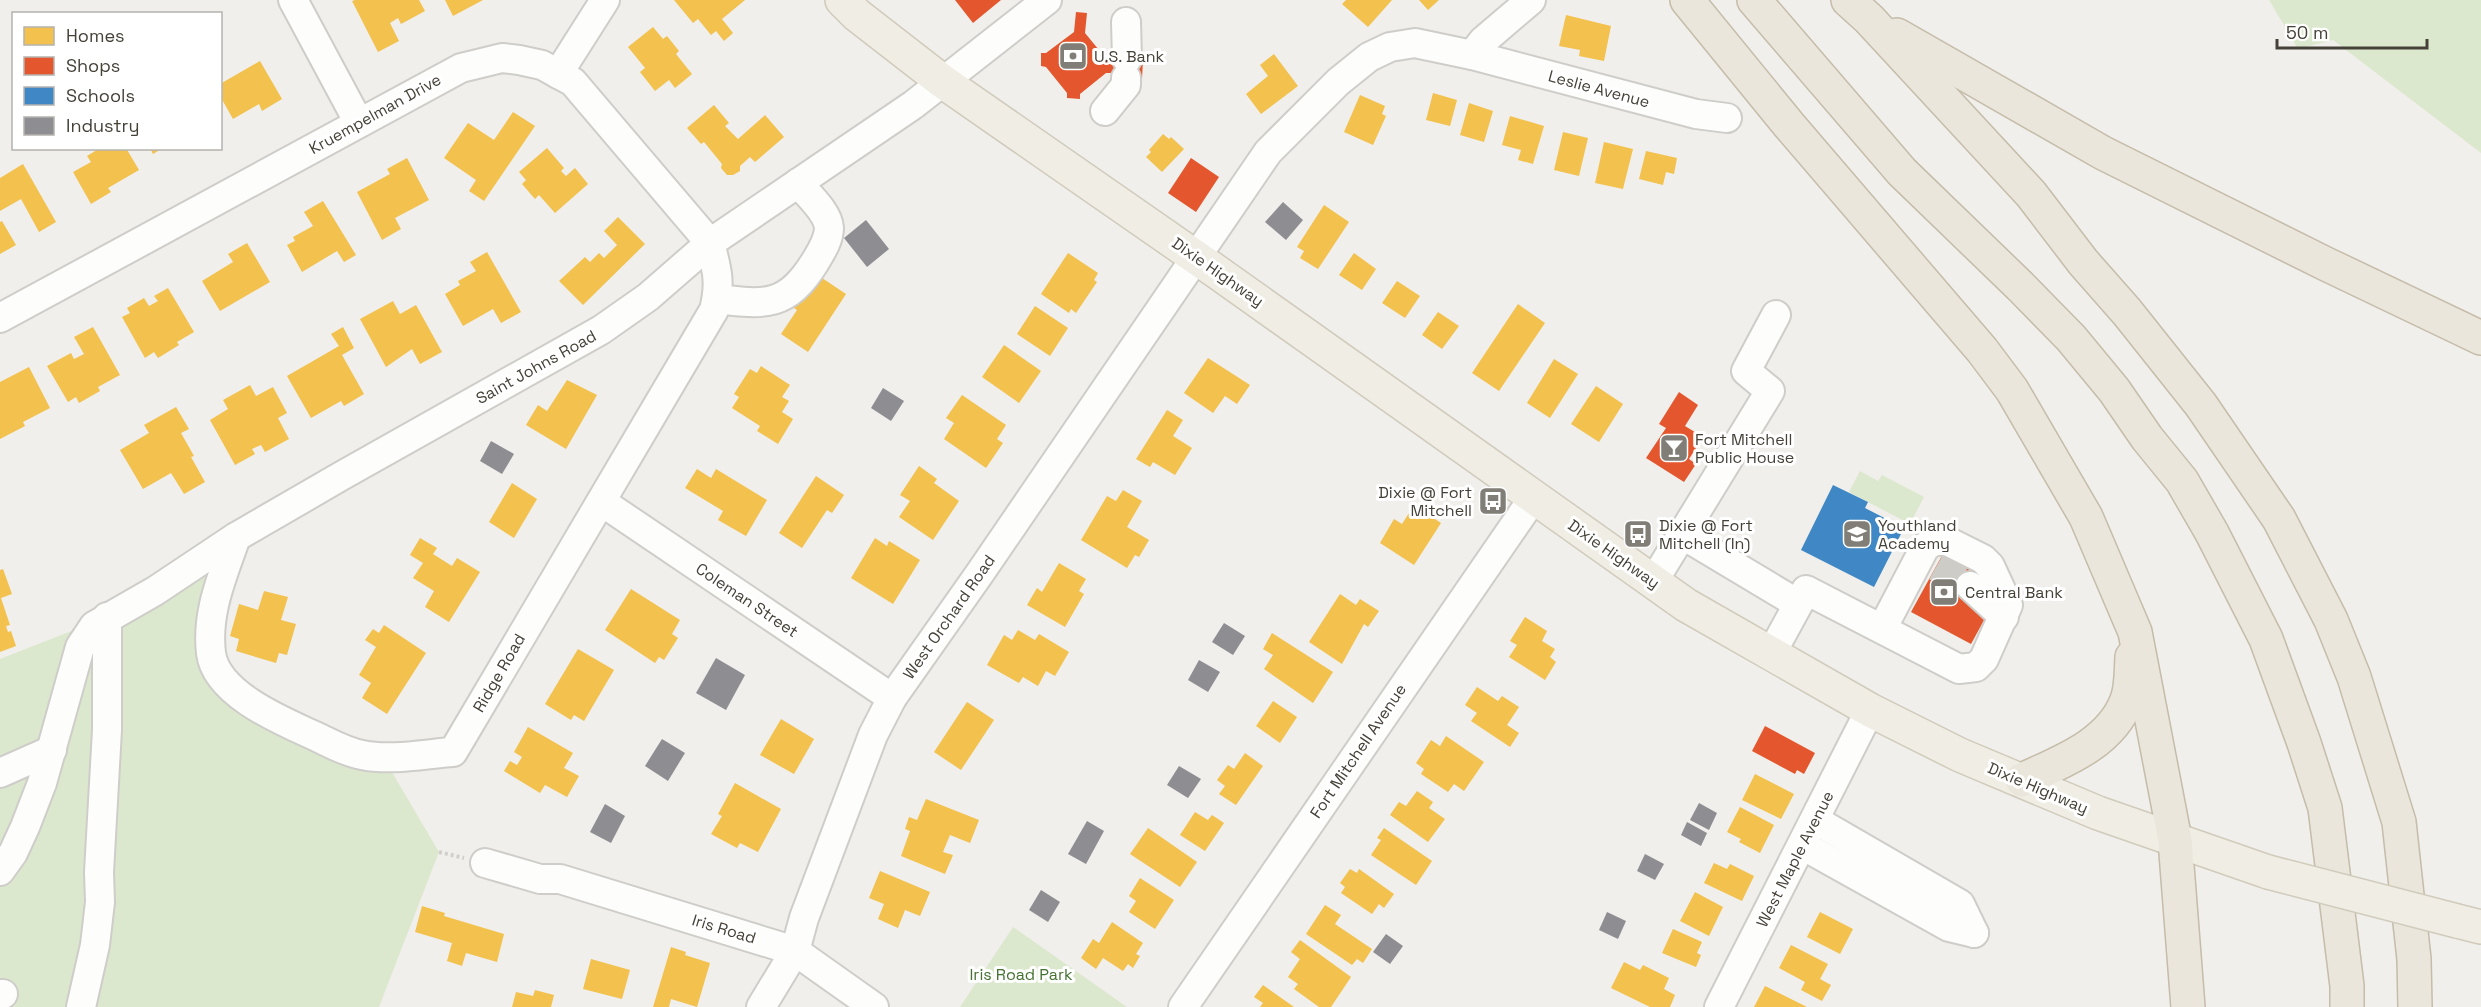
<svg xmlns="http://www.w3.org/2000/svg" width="2481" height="1007" viewBox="0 0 2481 1007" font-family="'Space Grotesk',sans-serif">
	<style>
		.green { fill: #dce8ce }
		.homes { fill: #f2c14e }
		.shops { fill: #e4572e }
		.schools { fill: #3f88c5 }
		.industry { fill: #8d8d92 }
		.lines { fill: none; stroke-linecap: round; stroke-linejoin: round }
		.minor-tunnel { stroke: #ceccc7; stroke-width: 28; stroke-dasharray: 28 14; stroke-linecap: butt }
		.minor-casing { stroke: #cecdc9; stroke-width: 32 }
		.major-casing { stroke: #d0cbbb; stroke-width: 36 }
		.highway-casing { stroke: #c5bca9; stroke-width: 36 }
		.path { stroke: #d1cfcc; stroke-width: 4; stroke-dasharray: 3 3; stroke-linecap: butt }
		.minor { stroke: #fdfdfc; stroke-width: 28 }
		.major { stroke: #f0ede5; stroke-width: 33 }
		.highway { stroke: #eae6dc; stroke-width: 33 }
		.major-bridge-casing { stroke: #d0cbbb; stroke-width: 36; stroke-linecap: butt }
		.major-bridge { stroke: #f0ede5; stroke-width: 33 }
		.labels { text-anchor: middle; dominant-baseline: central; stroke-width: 6; stroke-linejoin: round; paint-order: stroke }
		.poi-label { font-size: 16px; fill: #454138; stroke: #fff; text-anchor: start }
		.street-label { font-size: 16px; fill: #454138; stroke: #fff }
		.park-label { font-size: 16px; fill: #457131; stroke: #fff }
	</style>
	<rect width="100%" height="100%" fill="#f0efeb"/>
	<g class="green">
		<polygon points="2269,0 2481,0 2481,153 2333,40 2298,49"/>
		<polygon points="1860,471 1878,481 1882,475 1924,497 1910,524 1849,492"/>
		<polygon points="236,537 214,599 230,686 383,757 439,852 379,1007 0,1007 0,659 107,617"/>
		<polygon points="1013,927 1127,1007 960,1007"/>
	</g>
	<g class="homes">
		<polygon points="355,0 419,0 425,11 401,24 398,18 390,23 399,41 378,52 352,1"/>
		<polygon points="445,0 483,0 453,16"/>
		<polygon points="674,0 745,0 722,19 733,33 724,41 716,31 711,35 698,19 693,23"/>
		<polygon points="1346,0 1392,0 1368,27 1342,4"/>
		<polygon points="1419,0 1439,0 1428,10"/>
		<polygon points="1566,15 1611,26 1604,61 1579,56 1580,50 1559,46"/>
		<polygon points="653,27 663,39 667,36 679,51 676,54 692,74 675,88 669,80 655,91 640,72 645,68 628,47"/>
		<polygon points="1274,54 1298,86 1261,114 1246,94 1268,76 1260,65"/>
		<polygon points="260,61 282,99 262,111 259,104 233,119 220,96 220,84"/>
		<polygon points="1433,93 1457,100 1450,126 1426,120"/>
		<polygon points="1360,95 1385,106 1382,114 1386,116 1373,145 1344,132"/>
		<polygon points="1469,103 1493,111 1484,142 1460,135"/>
		<polygon points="714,105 729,123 725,126 738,139 765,115 784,137 755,162 750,157 740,166 740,171 733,175 727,175 721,168 722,164 704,142 701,144 687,128"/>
		<polygon points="513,112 535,126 484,201 469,191 476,180 444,158 468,123 494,140"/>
		<polygon points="1510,116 1544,126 1533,164 1518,160 1521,150 1502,145"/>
		<polygon points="1563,132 1588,138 1579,176 1554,170"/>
		<polygon points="1163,134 1169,139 1171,137 1184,149 1162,172 1146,157 1151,152 1149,150"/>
		<polygon points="1604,142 1633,149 1623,189 1595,183"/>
		<polygon points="100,148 126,148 139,170 108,188 111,192 91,204 73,172 91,162 87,156"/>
		<polygon points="150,148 163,148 153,154"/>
		<polygon points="547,148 564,168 561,171 566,176 575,168 588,184 555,213 539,195 535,199 522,184 526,180 519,172"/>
		<polygon points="1646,151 1677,158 1674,174 1666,172 1663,185 1639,179"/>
		<polygon points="407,158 429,200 395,218 401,229 382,240 357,192 390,174 387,169"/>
		<polygon points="23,164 56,222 39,232 21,199 0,211 0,178"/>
		<polygon points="323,201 356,255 344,262 337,251 302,272 287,245 295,241 293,237 313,226 304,212"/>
		<polygon points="1324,205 1349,222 1318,269 1300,258 1304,251 1297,247"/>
		<polygon points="618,217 645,244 583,305 559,281 585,257 590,262 599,253 604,258 617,245 604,231"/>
		<polygon points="2,221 16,245 0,254 0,222"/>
		<polygon points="247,243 270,282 220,311 202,281 233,262 228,254"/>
		<polygon points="487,252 521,312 501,323 493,309 463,326 445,294 460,285 458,281 476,271 470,262"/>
		<polygon points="1068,253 1098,273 1094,280 1097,282 1076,313 1071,309 1069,313 1041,294"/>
		<polygon points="1354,253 1376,269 1362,290 1339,275"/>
		<polygon points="816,274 846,294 808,352 781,334 797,310 794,308"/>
		<polygon points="1397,281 1420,296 1405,318 1382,303"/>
		<polygon points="168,288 194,332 177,342 179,345 158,358 154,352 145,358 122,317 130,313 127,308 144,298 149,306 158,301 154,296"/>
		<polygon points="393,301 400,314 416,305 442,352 420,364 412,349 386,367 360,319"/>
		<polygon points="1518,304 1545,323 1499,391 1472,373"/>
		<polygon points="1035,306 1068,328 1050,356 1017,334"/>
		<polygon points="1438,312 1459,326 1442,349 1422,335"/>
		<polygon points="93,327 120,375 98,387 100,391 79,403 76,397 68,402 47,366 71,353 74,359 84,354 74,337"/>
		<polygon points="343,327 354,348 342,355 364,394 344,406 341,401 311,418 287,376 339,346 331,334"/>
		<polygon points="1004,345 1041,371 1019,403 982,377"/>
		<polygon points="1208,358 1250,385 1237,404 1225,396 1213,413 1184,393"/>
		<polygon points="1554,359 1578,374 1550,418 1527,403"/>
		<polygon points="761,366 790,385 782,397 789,401 782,412 793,419 778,444 757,431 760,426 732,408 739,397 734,394 750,369 757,373"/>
		<polygon points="29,367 50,408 23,422 25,426 0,439 0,382"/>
		<polygon points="567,380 597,395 566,449 526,425 538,405 547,411"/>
		<polygon points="250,385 256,396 273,387 287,413 278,418 289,439 265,452 261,445 252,449 255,454 235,465 210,420 228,409 223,400"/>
		<polygon points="1596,386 1623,404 1599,442 1571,424"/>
		<polygon points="962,395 1006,425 997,439 1003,443 986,468 944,439 954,423 946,418"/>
		<polygon points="176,407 189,429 181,433 194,456 191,457 205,482 184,494 171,473 143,489 120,450 149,433 144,425"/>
		<polygon points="1167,410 1183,420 1173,436 1192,448 1175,475 1153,462 1150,467 1136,459"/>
		<polygon points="919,466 937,479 934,483 959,501 933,540 899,517 910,501 900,495"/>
		<polygon points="697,469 711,478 716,469 767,500 746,536 718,520 723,511 685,488"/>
		<polygon points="816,476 844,495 832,513 827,510 802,548 779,533"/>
		<polygon points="512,483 537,499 514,538 489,522"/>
		<polygon points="1123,490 1142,501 1127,527 1149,540 1139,557 1135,555 1127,568 1081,540 1107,496 1116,501"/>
		<polygon points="1414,505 1441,523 1414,565 1380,543 1394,519 1402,524"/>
		<polygon points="420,538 437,548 433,554 452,566 457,558 480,572 449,622 425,607 434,591 413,578 423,563 410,555"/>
		<polygon points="875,538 887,546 889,541 920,560 893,604 851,578"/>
		<polygon points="1059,563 1086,579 1079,591 1084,594 1065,627 1027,605 1037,588 1042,592"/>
		<polygon points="3,569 12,594 1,598 10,625 6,626 8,632 11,631 16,646 0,652 0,570"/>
		<polygon points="631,589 680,620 672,634 678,638 664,660 659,657 655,663 605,630"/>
		<polygon points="264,591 288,597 281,620 296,624 287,655 279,653 276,663 236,651 239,639 230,636 239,604 258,610"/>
		<polygon points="1340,594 1356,605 1360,599 1379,611 1368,627 1364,624 1342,664 1309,642"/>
		<polygon points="1525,617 1547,631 1542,641 1555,649 1550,657 1556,662 1545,680 1509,657 1517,645 1510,641"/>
		<polygon points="384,625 426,653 387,714 362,698 371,683 359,675 376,647 365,640 373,629 379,633"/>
		<polygon points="1018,630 1035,640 1039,634 1069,652 1055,676 1046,671 1038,686 1023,677 1019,683 987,665 1004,635 1012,640"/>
		<polygon points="1272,633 1333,672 1313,703 1264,669 1273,655 1263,649"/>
		<polygon points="578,649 614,670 584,721 574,715 571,720 545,704"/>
		<polygon points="1477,687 1498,701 1502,696 1519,707 1507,725 1519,733 1510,747 1471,721 1477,713 1465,705"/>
		<polygon points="1273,701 1297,717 1280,743 1256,726"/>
		<polygon points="967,702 994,720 961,770 934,752"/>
		<polygon points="781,719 814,739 794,774 760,755"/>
		<polygon points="528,727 573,753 564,768 579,776 567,797 545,785 540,793 504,771 510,761 517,765 522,757 514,752"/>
		<polygon points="1446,736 1484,762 1464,791 1454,784 1448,792 1421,774 1424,769 1416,763 1431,740 1440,746"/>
		<polygon points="1245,753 1263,766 1236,805 1219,794 1225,786 1217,780 1228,765 1234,769"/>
		<polygon points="1755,774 1794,794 1781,819 1742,800"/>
		<polygon points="735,783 781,809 758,852 740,843 737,848 711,834 722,816 718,814"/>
		<polygon points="1417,791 1433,802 1429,808 1445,819 1428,842 1390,815 1399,802 1406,806"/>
		<polygon points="926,799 979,820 970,843 950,835 943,852 953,855 945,874 901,856 910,831 905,829 909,817 917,820"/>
		<polygon points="1740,807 1774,825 1760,853 1739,842 1741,839 1727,832"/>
		<polygon points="1195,812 1208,820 1212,815 1224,823 1205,851 1180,835"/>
		<polygon points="1148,828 1197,862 1180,887 1130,854"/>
		<polygon points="1384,828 1432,861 1416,885 1371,855 1381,840 1377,838"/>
		<polygon points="1714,863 1727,869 1730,864 1754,876 1742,901 1704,883"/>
		<polygon points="1350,869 1357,873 1359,869 1394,894 1384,908 1379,904 1372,914 1341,893 1345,887 1340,883"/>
		<polygon points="880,871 930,892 920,916 905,910 898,928 878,919 884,904 869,898"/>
		<polygon points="1140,878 1174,900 1155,929 1129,912 1136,901 1129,896"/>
		<polygon points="1695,892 1723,907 1709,936 1680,921"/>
		<polygon points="1325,905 1341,915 1335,924 1372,949 1363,963 1357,959 1352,965 1306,934"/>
		<polygon points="422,906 445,913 444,916 504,934 497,962 466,953 462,966 447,961 452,943 415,932"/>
		<polygon points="1820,912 1853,929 1840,954 1807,937"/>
		<polygon points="1112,922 1143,943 1136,954 1140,956 1133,968 1128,964 1123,971 1103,958 1096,969 1081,958 1093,939 1099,943"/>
		<polygon points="1673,929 1702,942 1697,953 1701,955 1696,967 1662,953"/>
		<polygon points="1300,940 1351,977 1331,1007 1319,1007 1294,989 1298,984 1288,977 1300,959 1291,952"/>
		<polygon points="1791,945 1828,964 1820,979 1831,985 1822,1001 1801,990 1805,982 1779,968"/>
		<polygon points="671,947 686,952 685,955 710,963 697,1007 671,999 669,1007 653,1007"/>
		<polygon points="591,959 630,970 622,999 583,989"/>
		<polygon points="1624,962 1640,970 1643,965 1669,978 1664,989 1675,995 1670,1007 1650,1007 1611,988"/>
		<polygon points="1263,985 1294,1007 1260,1007 1263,1003 1254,997"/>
		<polygon points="1765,986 1807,1007 1754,1007"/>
		<polygon points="535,990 554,995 551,1007 512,1007 516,992 533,996"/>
	</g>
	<g class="shops">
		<polygon points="955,0 1001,0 973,23"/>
		<polygon points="1076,12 1087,13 1085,33 1108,61 1143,60 1142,79 1122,78 1122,73 1106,73 1080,94 1080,99 1067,98 1067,93 1046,67 1041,66 1041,53 1046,53 1074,32"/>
		<polygon points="1191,158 1219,177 1196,212 1168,193"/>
		<polygon points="1679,392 1698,405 1685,426 1703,437 1689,459 1696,464 1684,482 1646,458 1666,428 1659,424"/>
		<polygon points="1944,552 1978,570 1962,599 1988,613 1971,644 1911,612"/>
		<polygon points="1765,726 1815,753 1804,774 1797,770 1795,774 1752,751"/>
	</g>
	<polygon class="schools" points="1833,485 1868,502 1865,508 1904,528 1874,587 1801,550"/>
	<g class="industry">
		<polygon points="1283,202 1303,220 1286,240 1265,222"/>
		<polygon points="866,220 889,249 867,267 844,238"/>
		<polygon points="883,388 904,401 891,421 871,408"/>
		<polygon points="491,441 514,454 502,474 480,461"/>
		<polygon points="1224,623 1245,636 1233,655 1212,642"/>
		<polygon points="716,658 745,675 726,710 696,693"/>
		<polygon points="1199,660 1220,672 1208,692 1188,680"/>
		<polygon points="662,739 685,753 668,781 645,766"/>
		<polygon points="1179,766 1201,779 1188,798 1167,785"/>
		<polygon points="1699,803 1717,813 1709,830 1690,820"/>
		<polygon points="605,804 625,816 611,843 590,832"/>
		<polygon points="1087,821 1104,831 1086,864 1068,854"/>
		<polygon points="1687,822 1707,833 1701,846 1681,835"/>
		<polygon points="1645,854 1664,864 1655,880 1637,871"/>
		<polygon points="1041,890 1060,902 1048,922 1029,910"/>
		<polygon points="1607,912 1626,921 1618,939 1599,930"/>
		<polygon points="1386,934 1403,946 1390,964 1373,952"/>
	</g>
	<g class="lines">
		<polyline class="minor-tunnel" points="1936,567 1970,586"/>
		<g class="minor-casing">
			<g id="minor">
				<polyline points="293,0 359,123"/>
				<polyline points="1126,22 1127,59"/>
				<polyline points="1472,55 1483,41 1531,0"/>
				<polyline points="558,74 605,0"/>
				<polyline points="1105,111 1126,85 1126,78"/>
				<path d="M717,299C766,305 787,307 815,262C821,252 829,240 829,228C828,212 808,195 798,183"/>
				<path d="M0,318L461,68L502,58L519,60L542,65L573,82L710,243C717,269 721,283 714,310L453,752C424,754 391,761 362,755C345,752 330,743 315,736C282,721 216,694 211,653C206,612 223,575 236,537"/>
				<polyline points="602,502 892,698"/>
				<polyline points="1683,535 1798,604"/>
				<polyline points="1653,582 1770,391 1746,371 1776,315"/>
				<polyline points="1970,586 2004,617"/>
				<polyline points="1771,654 1806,590 1959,669 1976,667 1984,659 2008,605 1990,566 1983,559 1947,541 1934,541 1925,547 1882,629"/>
				<polyline points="0,773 52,750"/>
				<polyline points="1815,820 1960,904 1974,933"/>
				<polyline points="1802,845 1949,927 1974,933"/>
				<polyline points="485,863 540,879 560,879 795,951 874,1007"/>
				<polyline points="0,871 13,853 25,827 42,783 80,647 94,626 155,591 236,537 343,475 601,330 648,297 710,243 913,105 1047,0"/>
				<polyline points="0,994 3,994"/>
				<polyline points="81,1007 95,945 100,902 99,872 107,730 107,617"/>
				<polyline points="761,1007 795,951 804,918 873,735 892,698 980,573 1268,152 1338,82 1369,57 1390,47 1415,43 1472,55 1696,114 1727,118"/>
				<polyline points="1183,1007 1534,497"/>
				<polyline points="1719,1007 1870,710"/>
			</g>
		</g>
		<g class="major-casing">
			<g id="major">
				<polyline points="842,0 857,15 942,81 1217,272 1686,605 1870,710 1960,755 2098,813 2268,872"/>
				<polyline points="2457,921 2481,927"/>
			</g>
		</g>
		<g class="highway-casing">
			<g id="highway">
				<polyline points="1687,0 1789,125 1982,350 2012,390 2086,517 2135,632 2175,840 2188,1007"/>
				<polyline points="1754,0 1902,172 2020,286 2071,338 2114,390 2147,438 2182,481 2212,533 2266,639 2304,743 2325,808 2347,986 2347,1007"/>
				<polyline points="1848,0 1869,19 2031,194 2083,262 2127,312 2201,405 2279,519 2331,620 2354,677 2399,822 2414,959 2415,1007"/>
				<polyline points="1897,35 2103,153 2326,264 2481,338"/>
				<path d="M2022,780C2061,762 2111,744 2127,700C2132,687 2131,671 2132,657"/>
			</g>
		</g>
		<polyline class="path" points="439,852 464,858"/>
		<use href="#minor" class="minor"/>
		<use href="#major" class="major"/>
		<use href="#highway" class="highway"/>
		<g class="major-bridge-casing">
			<polyline id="major-bridge" points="2268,872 2457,921"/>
		</g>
		<use href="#major-bridge" class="major-bridge"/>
	</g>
	<defs>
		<g id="bank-square" transform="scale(1.5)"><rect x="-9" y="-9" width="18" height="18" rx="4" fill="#817e77" stroke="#fff"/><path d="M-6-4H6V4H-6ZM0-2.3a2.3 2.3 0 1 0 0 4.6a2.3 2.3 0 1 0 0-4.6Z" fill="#fff"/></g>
		<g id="bar-square" transform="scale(1.5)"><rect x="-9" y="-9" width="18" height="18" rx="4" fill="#817e77" stroke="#fff"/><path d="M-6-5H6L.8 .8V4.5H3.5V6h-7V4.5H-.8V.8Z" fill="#fff"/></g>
		<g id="bus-square" transform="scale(1.5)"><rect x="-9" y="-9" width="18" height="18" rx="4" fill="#817e77" stroke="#fff"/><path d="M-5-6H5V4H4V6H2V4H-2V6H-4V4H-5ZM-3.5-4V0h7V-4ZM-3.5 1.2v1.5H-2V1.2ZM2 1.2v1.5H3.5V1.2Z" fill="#fff"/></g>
		<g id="school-square" transform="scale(1.5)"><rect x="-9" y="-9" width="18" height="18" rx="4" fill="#817e77" stroke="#fff"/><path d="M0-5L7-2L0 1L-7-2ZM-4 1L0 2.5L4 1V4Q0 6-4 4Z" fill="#fff"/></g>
	</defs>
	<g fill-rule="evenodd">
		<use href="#bank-square" x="1073" y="56"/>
		<use href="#bar-square" x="1674" y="448"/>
		<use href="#bus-square" x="1493" y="501"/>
		<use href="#bus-square" x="1638" y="534"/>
		<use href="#school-square" x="1857" y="534"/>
		<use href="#bank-square" x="1944" y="592"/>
	</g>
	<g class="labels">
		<g class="poi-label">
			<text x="1094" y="56">U.S. Bank</text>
			<text x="1695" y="439">Fort Mitchell<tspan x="1695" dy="18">Public House</tspan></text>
			<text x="1472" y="492" text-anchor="end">Dixie @ Fort<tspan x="1472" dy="18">Mitchell</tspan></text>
			<text x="1659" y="525">Dixie @ Fort<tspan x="1659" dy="18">Mitchell (In)</tspan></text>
			<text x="1878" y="525">Youthland<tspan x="1878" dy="18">Academy</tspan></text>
			<text x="1965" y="592">Central Bank</text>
		</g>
		<g class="street-label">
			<text transform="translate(1599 89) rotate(15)">Leslie Avenue</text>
			<text transform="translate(375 114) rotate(-29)">Kruempelman Drive</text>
			<text transform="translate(1218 272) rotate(35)">Dixie Highway</text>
			<text transform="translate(536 367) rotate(-29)">Saint Johns Road</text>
			<text transform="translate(1614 554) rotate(35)">Dixie Highway</text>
			<text transform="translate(747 600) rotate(34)">Coleman Street</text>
			<text transform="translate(949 617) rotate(-55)">West Orchard Road</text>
			<text transform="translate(499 673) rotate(-60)">Ridge Road</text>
			<text transform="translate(1358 751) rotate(-56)">Fort Mitchell Avenue</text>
			<text transform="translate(2038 788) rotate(23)">Dixie Highway</text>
			<text transform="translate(1795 859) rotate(-63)">West Maple Avenue</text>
			<text transform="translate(724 929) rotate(17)">Iris Road</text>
		</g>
		<g class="park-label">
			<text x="1021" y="974">Iris Road Park</text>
		</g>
	</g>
	<rect x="12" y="12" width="210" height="138" fill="#ffffff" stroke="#b5b3af" stroke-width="1.5"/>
	<rect x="24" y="27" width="30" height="18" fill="#f2c14e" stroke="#b5b3af" stroke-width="1.5"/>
	<text x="66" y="42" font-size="18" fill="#454138">Homes</text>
	<rect x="24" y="57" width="30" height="18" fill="#e4572e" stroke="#b5b3af" stroke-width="1.5"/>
	<text x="66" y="72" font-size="18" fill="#454138">Shops</text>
	<rect x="24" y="87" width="30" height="18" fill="#3f88c5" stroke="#b5b3af" stroke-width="1.5"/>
	<text x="66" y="102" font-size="18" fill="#454138">Schools</text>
	<rect x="24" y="117" width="30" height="18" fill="#8d8d92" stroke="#b5b3af" stroke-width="1.5"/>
	<text x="66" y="132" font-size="18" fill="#454138">Industry</text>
	<path d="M2277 39v9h150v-9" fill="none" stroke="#454138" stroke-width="3"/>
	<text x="2286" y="39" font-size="18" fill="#454138" stroke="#ffffff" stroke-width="4.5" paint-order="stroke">50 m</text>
</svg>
